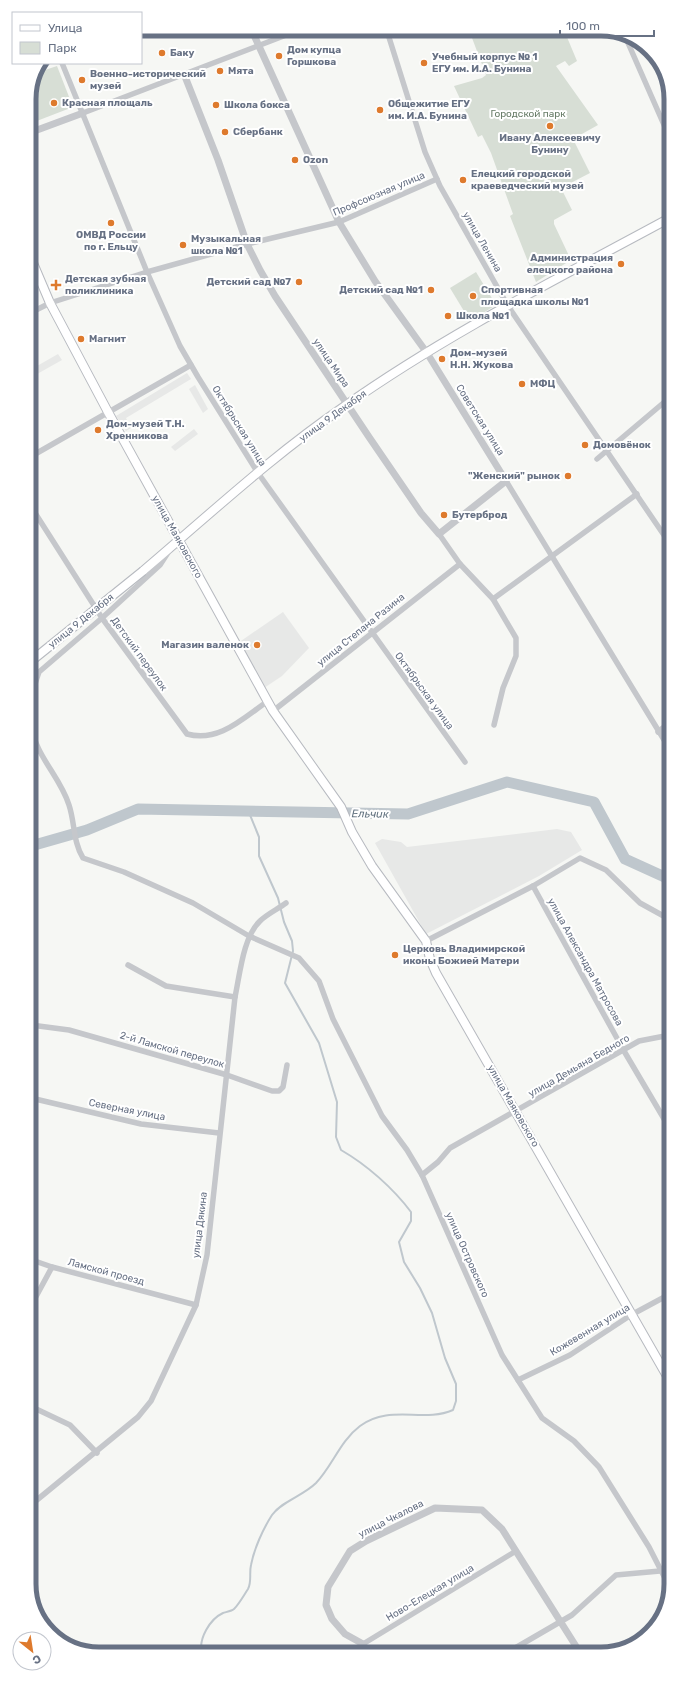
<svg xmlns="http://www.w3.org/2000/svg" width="700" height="1683" viewBox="0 0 700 1683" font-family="Rubik,sans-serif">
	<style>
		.built { fill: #e7e8e7 }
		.green { fill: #d7ded5 }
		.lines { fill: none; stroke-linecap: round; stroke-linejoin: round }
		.stream { stroke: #bfc7cd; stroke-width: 2 }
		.river { stroke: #bfc7cd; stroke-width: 11 }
		.secondary-casing { stroke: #b7bac0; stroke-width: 10 }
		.minor { stroke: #c5c7cb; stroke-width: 5.5 }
		.tertiary { stroke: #c5c7cb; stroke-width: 7 }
		.secondary { stroke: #fff; stroke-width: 8 }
		.secondary-bridge-casing { stroke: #b7bac0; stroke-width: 10; stroke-linecap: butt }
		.secondary-bridge { stroke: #fff; stroke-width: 8 }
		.poi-dot { fill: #de7a2d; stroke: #fff; stroke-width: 1.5 }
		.labels { text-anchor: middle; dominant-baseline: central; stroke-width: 4; stroke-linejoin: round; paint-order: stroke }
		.poi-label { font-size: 10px; font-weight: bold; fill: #677184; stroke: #fff; text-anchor: start }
		.park-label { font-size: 10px; fill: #667b66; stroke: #fff }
		.street-label { font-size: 10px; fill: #677184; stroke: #fff }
		.water-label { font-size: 11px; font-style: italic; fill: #637380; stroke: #fff }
		.rim { fill: none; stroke: #677184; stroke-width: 5 }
	</style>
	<rect width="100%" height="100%" fill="#f6f7f4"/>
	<g class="built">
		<polygon points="58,354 62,360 30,378 30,370"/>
		<polygon points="187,373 191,379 126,418 131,428 126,431 116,416"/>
		<polygon points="195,385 208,409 203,413 189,389"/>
		<polygon points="194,429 198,434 175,451 171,447"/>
		<polygon points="283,612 309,648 282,676 264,688 238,643"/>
		<polygon points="557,829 571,832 582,850 539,876 426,934 375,843 382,839 401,842 407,847"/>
	</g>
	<g class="green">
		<polygon points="469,30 564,30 577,61 569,66 565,61 556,66 598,125 573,139 590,173 561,188 572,210 554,220 554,224 571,260 536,282 510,216 513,214 491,153 482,135 478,137 454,86 482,78 486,75"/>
		<polygon points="57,66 73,107 29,124 29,94 39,72"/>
		<polygon points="476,272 496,305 470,321 450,288"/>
	</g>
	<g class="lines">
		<path class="stream" d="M202,1653C198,1639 210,1619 223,1613C226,1612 232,1611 234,1609C239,1604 244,1595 248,1589C252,1582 249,1573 251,1565C254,1549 263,1529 272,1515C282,1501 303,1496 316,1483C333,1465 340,1441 360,1426C390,1404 423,1423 453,1410L456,1401V1384L445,1358L432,1313L420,1288L404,1262L399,1242L411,1221V1212C393,1188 367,1165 341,1150L336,1137L337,1102L319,1043L285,983L293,951L292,941L284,922L278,898L259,856V837L248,810"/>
		<polyline class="river" points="31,846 87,830 138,809 408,814 507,782 594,802 625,859 669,879"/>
		<g class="secondary-casing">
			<g id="secondary">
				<polyline points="30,256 50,303 108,412 273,711 341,807 352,832 372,866 426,941 430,959 436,973 671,1383"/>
				<path d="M143,571C209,515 273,455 345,406C447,334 559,278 668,219"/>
			</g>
		</g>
		<g class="minor">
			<polyline points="387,31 425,152 440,186 508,306 668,541"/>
			<polyline points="625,36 668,134"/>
			<polyline points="62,63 147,272 180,346 198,377 258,473 465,762"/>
			<polyline points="83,113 294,32"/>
			<polyline points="30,313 50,303 147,272 247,244 339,222 437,179"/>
			<polyline points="30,457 191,365"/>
			<polyline points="597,459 668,399"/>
			<polyline points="506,481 669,748"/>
			<path d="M30,505L102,618L187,734C219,743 243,718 268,701"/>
			<polyline points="439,534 460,564 493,599 516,638 516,656 503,688 494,725"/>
			<polyline points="493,599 637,494"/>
			<polyline points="31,696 39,672 102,618 160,565 169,551"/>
			<polyline points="273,711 460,564"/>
			<path d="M31,724C35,756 60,776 69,805C75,823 73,842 83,858L124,872L193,903L249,936L299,958L319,981L333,1019L382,1116L407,1150L422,1175L502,1355L542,1418L574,1441L599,1467L649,1547L670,1588"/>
			<polyline points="658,732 669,723"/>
			<polyline points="533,886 624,1051 670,1129"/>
			<polyline points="426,941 533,886 580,858 606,870 640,903 669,919"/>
			<polyline points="128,965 166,986 235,997"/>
			<polyline points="31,1025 69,1030 227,1075 272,1091 279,1091 283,1087 287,1065"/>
			<polyline points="31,1098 141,1124 219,1133"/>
			<polyline points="422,1175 438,1162 450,1148 639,1041 670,1035"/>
			<polyline points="32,1260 52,1267"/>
			<polyline points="32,1304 52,1267 196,1305"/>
			<polyline points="518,1380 570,1355 631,1315 670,1294"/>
			<polyline points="32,1407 70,1425 97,1453"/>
			<path d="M32,1504L138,1417L151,1401L196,1305L207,1255L235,997C240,974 243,937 260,921C267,914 278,909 286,903"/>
			<polyline points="510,1651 572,1615 616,1575 660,1571"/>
			<polyline points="370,1652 363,1644 516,1551"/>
		</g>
		<g class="tertiary">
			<polyline points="184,74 218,160 247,244 260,270 275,296 369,437 421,513 439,534 506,481 427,353 375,281 339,222 253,33"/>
			<polyline points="29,133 83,113"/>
			<polyline points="363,1644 345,1634 332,1619 326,1605 328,1587 350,1551 366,1541 435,1508 482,1510 502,1529 579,1651"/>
		</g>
		<use href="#secondary" class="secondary"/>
		<g class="secondary-bridge-casing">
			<polyline id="secondary-bridge" points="30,662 143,571"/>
		</g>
		<use href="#secondary-bridge" class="secondary-bridge"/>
	</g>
	<g class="poi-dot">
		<circle cx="162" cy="53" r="4"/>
		<circle cx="279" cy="56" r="4"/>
		<circle cx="424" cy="63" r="4"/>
		<circle cx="220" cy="71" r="4"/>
		<circle cx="82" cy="80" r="4"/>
		<circle cx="54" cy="103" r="4"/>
		<circle cx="216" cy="105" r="4"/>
		<circle cx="380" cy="110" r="4"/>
		<circle cx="550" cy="126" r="4"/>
		<circle cx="225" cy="132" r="4"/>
		<circle cx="295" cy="160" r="4"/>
		<circle cx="463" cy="180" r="4"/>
		<circle cx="111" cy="223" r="4"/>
		<circle cx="183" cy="245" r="4"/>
		<circle cx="621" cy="264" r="4"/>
		<circle cx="299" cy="282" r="4"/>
		<path d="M54 279h4v4h4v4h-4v4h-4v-4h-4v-4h4z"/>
		<circle cx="431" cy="290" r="4"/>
		<circle cx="473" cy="296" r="4"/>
		<circle cx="448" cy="316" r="4"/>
		<circle cx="81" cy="339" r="4"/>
		<circle cx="442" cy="359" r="4"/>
		<circle cx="522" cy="384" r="4"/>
		<circle cx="98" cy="430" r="4"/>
		<circle cx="585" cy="445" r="4"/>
		<circle cx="568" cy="476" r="4"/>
		<circle cx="444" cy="515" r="4"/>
		<circle cx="257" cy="645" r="4"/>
		<circle cx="395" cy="955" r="4"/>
	</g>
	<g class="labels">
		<g class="poi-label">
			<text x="287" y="50">Дом купца<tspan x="287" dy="12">Горшкова</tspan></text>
			<text x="170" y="53">Баку</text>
			<text x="432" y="57">Учебный корпус № 1<tspan x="432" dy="12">ЕГУ им. И.А. Бунина</tspan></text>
			<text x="228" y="71">Мята</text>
			<text x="90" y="74">Военно-исторический<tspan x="90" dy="12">музей</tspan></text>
			<text x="62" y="103">Красная площаль</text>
			<text x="388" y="104">Общежитие ЕГУ<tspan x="388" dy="12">им. И.А. Бунина</tspan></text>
			<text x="224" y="105">Школа бокса</text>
			<text x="233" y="132">Сбербанк</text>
			<text x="550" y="138" text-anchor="middle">Ивану Алексеевичу<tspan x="550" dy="12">Бунину</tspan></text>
			<text x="303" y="160">Ozon</text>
			<text x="471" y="174">Елецкий городской<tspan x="471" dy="12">краеведческий музей</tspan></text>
			<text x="111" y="235" text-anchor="middle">ОМВД России<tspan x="111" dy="12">по г. Ельцу</tspan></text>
			<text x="191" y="239">Музыкальная<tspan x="191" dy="12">школа №1</tspan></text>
			<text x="613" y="258" text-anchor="end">Администрация<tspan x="613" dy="12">елецкого района</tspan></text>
			<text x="65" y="279">Детская зубная<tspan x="65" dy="12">поликлиника</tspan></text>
			<text x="291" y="282" text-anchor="end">Детский сад №7</text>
			<text x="423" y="290" text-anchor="end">Детский сад №1</text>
			<text x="481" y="290">Спортивная<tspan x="481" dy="12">площадка школы №1</tspan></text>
			<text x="456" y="316">Школа №1</text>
			<text x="89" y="339">Магнит</text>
			<text x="450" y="353">Дом-музей<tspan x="450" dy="12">Н.Н. Жукова</tspan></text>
			<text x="530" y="384">МФЦ</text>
			<text x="106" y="424">Дом-музей Т.Н.<tspan x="106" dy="12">Хренникова</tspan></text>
			<text x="593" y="445">Домовёнок</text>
			<text x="560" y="476" text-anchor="end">"Женский" рынок</text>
			<text x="452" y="515">Бутерброд</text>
			<text x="249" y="645" text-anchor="end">Магазин валенок</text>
			<text x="403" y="949">Церковь Владимирской<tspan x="403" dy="12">иконы Божией Матери</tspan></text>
		</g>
		<g class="park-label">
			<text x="528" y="114">Городской парк</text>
		</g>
		<g class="street-label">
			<text transform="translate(379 194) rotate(-23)">Профсоюзная улица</text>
			<text transform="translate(482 242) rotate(60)">улица Ленина</text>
			<text transform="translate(331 363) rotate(56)">улица Мира</text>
			<text transform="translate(333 416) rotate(-36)">улица 9 Декабря</text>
			<text transform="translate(480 420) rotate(58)">Советская улица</text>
			<text transform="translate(239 426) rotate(58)">Октябрьская улица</text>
			<text transform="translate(177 537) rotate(61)">улица Маяковского</text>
			<text transform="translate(81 621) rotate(-39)">улица 9 Декабря</text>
			<text transform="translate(361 630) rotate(-39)">улица Степана Разина</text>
			<text transform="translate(139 654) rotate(54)">Детский переулок</text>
			<text transform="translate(424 691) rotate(54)">Октябрьская улица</text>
			<text transform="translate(585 962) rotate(61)">улица Александра Матросова</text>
			<text transform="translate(172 1050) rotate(16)">2-й Ламской переулок</text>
			<text transform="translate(579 1066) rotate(-30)">улица Демьяна Бедного</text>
			<text transform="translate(513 1106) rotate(60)">улица Маяковского</text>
			<text transform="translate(127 1110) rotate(11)">Северная улица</text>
			<text transform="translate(200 1225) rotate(-83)">улица Дякина</text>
			<text transform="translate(467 1255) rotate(66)">улица Островского</text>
			<text transform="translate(106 1272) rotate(15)">Ламской проезд</text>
			<text transform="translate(590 1330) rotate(-31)">Кожевенная улица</text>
			<text transform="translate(391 1519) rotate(-27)">улица Чкалова</text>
			<text transform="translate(430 1593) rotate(-31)">Ново-Елецкая улица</text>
		</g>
		<g class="water-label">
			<text transform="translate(370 814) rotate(1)">Ельчик</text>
		</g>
	</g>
	<path d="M0 0H700V1683H0ZM99 36H601A63 63 0 0 1 664 99V1584A63 63 0 0 1 601 1647H99A63 63 0 0 1 36 1584V99A63 63 0 0 1 99 36Z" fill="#fff" fill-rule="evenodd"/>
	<path class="rim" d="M99 36H601A63 63 0 0 1 664 99V1584A63 63 0 0 1 601 1647H99A63 63 0 0 1 36 1584V99A63 63 0 0 1 99 36Z"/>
	<rect x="12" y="12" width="130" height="52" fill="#ffffff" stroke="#c2c6ce"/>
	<rect x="20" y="25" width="20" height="6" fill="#ffffff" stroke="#c2c6ce"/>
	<text x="48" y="32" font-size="12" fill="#677184">Улица</text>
	<rect x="20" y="42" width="20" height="12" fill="#d7ded5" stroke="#c2c6ce"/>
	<text x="48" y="52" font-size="12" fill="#677184">Парк</text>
	<g transform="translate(32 1651) rotate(150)"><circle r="19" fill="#ffffff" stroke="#c2c6ce"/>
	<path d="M0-3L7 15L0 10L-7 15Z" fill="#de7a2d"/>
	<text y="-6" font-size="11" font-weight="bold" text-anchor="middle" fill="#677184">С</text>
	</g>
	<path d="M560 30v6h94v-6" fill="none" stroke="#677184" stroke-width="2"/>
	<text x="566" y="30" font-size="12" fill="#677184" stroke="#ffffff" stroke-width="3" paint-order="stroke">100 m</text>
</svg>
